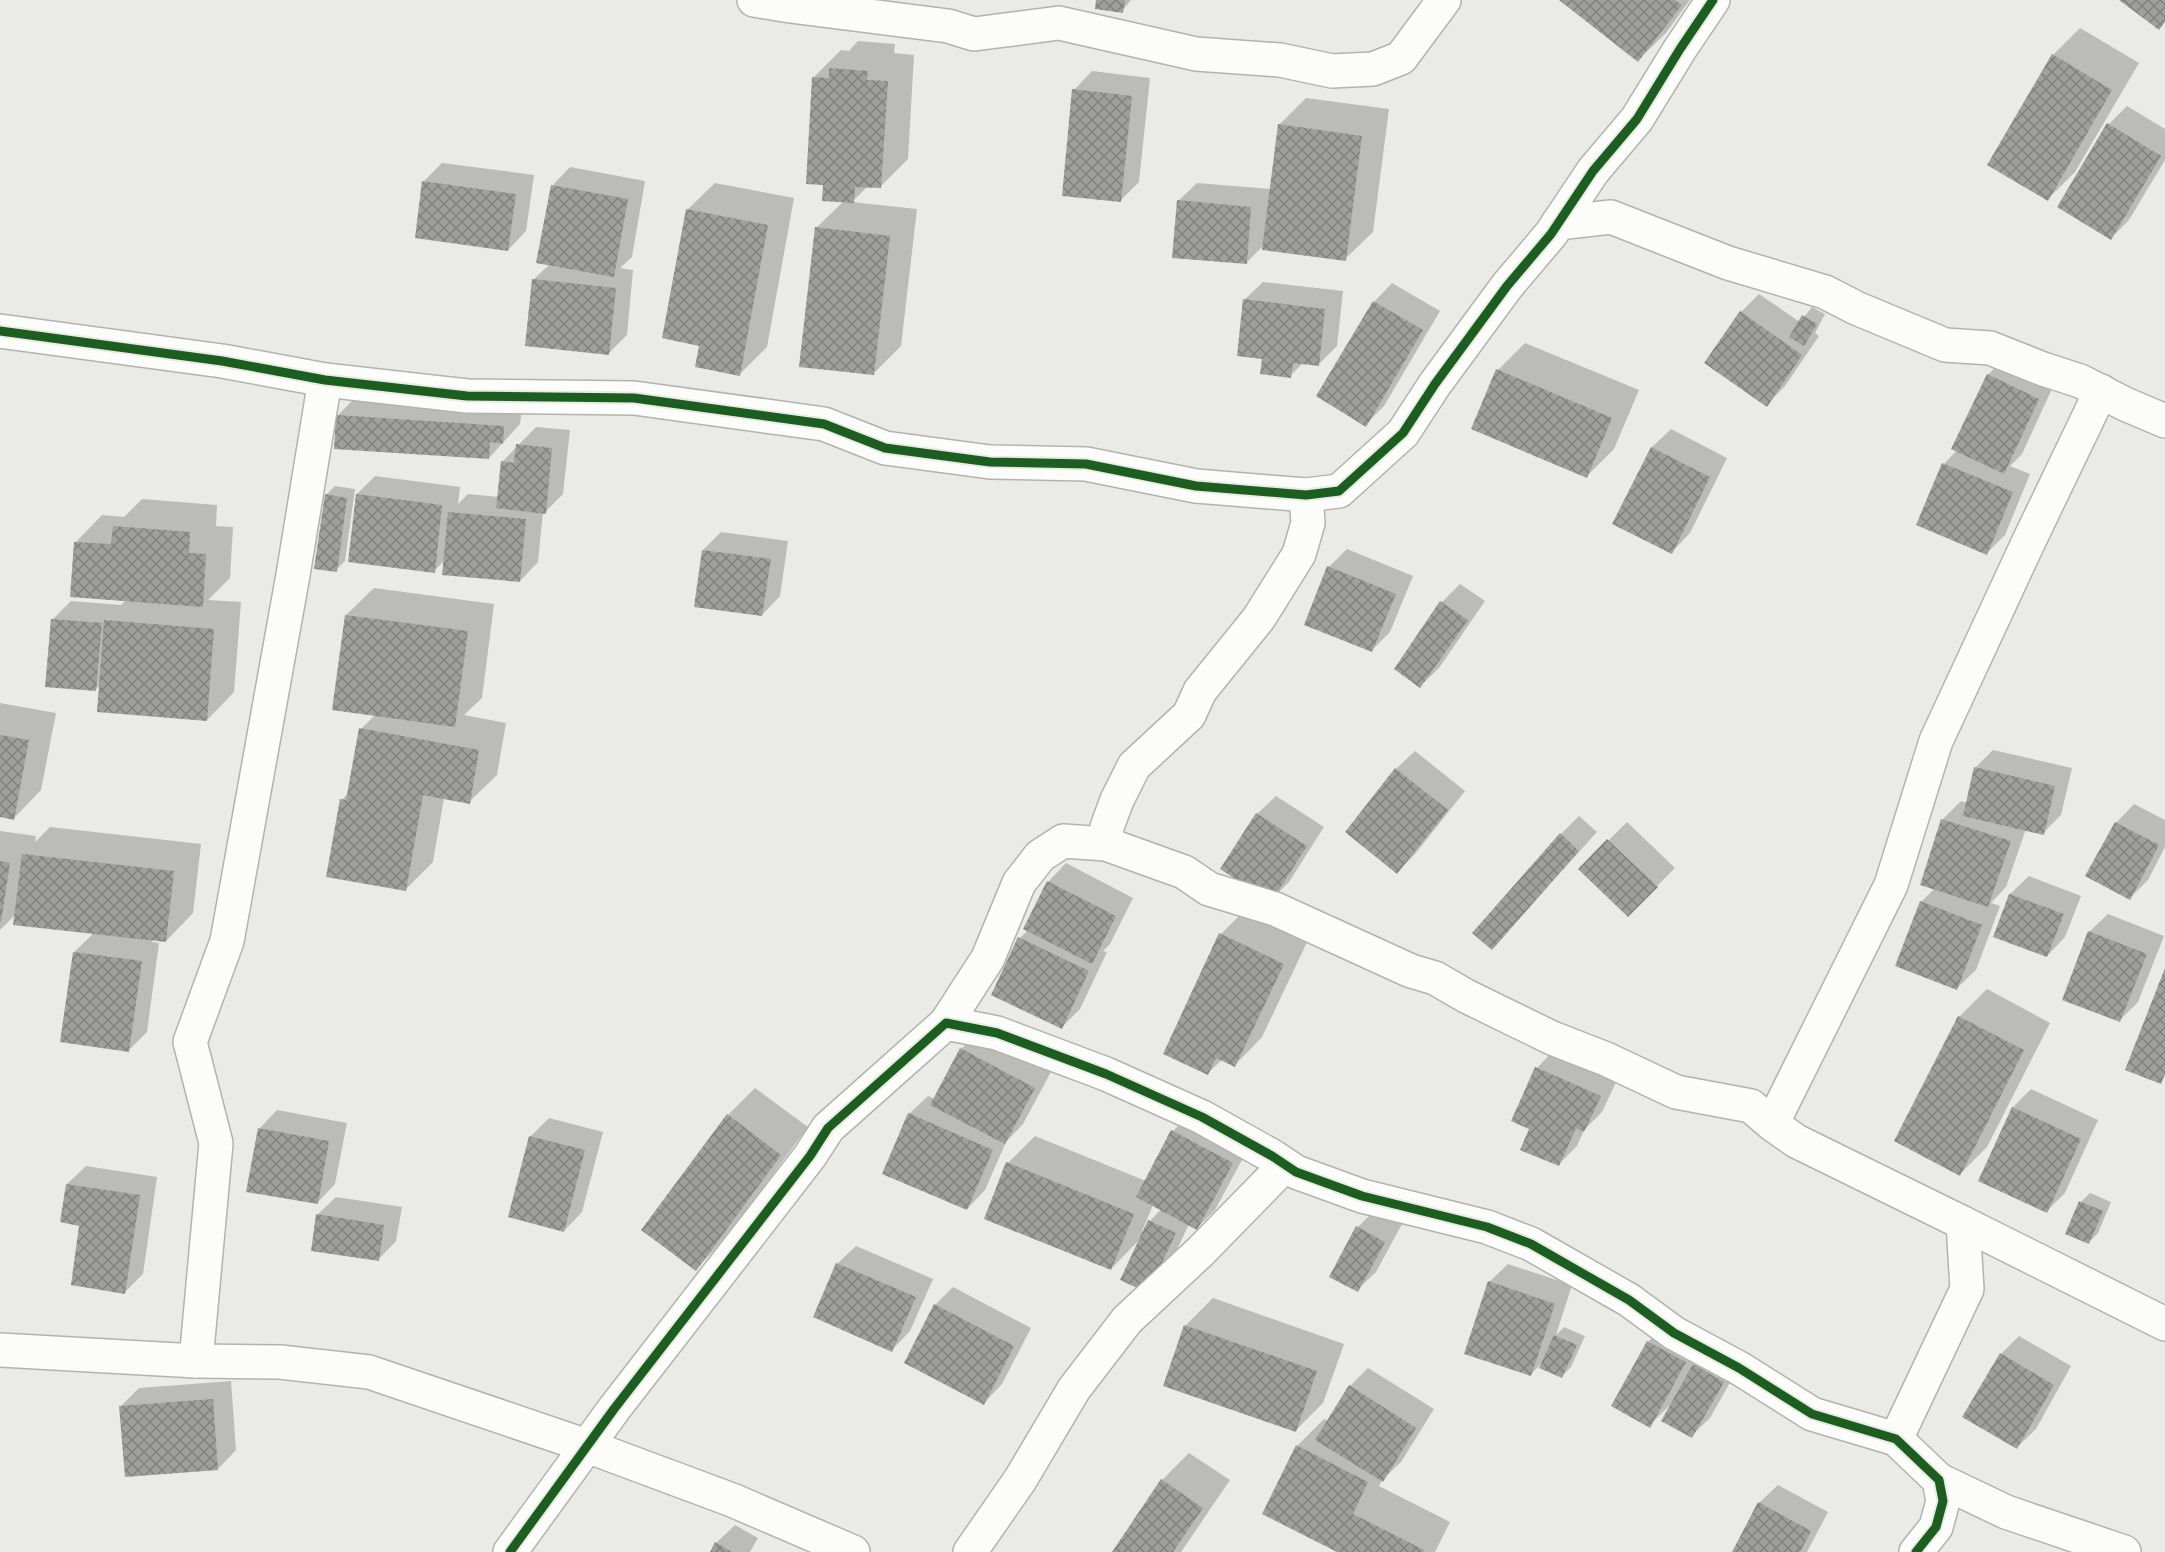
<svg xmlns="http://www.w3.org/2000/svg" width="2165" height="1552" viewBox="0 0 2165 1552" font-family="'Public Sans',sans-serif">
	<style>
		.shadow { fill: #0003; fill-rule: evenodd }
		.building { fill: url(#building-cross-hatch) }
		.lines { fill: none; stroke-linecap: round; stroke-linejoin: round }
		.minor-casing { stroke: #b2b2af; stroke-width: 36 }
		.minor { stroke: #fcfcfb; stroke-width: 33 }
		.cycleway-casing { stroke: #ebebe5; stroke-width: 13 }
		.cycleway { stroke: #1b5e20; stroke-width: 9 }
	</style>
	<defs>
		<pattern id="building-cross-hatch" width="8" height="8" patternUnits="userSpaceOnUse" patternTransform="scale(1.5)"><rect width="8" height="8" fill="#9f9f9c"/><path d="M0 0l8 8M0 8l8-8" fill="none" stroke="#81817f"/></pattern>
	</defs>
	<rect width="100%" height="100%" fill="#eaeae6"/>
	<g class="shadow">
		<polygon points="1098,0 1131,0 1122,11"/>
		<polygon points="1561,0 1690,0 1666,33 1638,60"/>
		<polygon points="2080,28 2139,63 2075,172 2048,199 2053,55"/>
		<polygon points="858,41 895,44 894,53 914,55 908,159 880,187 868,186 852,202 917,209 901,346 874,373 816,228 844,201 825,184 813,78 841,50 849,51"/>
		<polygon points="1092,71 1150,78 1139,182 1121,200 1074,90"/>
		<polygon points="1306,98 1389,109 1373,232 1345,259 1264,245 1246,263 1178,201 1197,183 1271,189 1279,125"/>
		<polygon points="2127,106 2165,129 2165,160 2129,220 2111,238 2109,124"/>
		<polygon points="442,163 534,175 526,231 508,250 424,181"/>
		<polygon points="570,167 645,181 632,257 620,268 633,270 627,335 609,353 533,280 550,264 552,186"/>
		<polygon points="715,183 794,198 767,347 739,375 701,344 687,210"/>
		<polygon points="1263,282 1343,291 1337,346 1319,364 1304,362 1290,376 1264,358 1244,300"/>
		<polygon points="1392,283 1440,311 1384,406 1365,425 1374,302"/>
		<polygon points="1759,294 1800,322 1812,307 1825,314 1815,333 1819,336 1785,386 1766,405 1741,312"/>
		<polygon points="1525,343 1639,390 1614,449 1587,476 1498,370"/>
		<polygon points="2006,356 2056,380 2022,454 2010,466 2030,474 2005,535 1987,553 1944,464 1957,450 1988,375"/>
		<polygon points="356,397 522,408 520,424 489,458 338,415"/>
		<polygon points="536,427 570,430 563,494 545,512 543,512 538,562 520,581 445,560 434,571 356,495 375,476 460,487 458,504 468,494 499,497 503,461"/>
		<polygon points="1671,429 1727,458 1690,533 1672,552 1614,523 1652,447"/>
		<polygon points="335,486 355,489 345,561 336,570 326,495"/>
		<polygon points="142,499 217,505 216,526 233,527 230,578 208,600 241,602 234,692 207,720 100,685 96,689 52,620 71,601 121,605 126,600 75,543 102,515 124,517"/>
		<polygon points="721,532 788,541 780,596 762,615 703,550"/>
		<polygon points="1347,549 1413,576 1390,632 1372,650 1329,567"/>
		<polygon points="1460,584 1485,601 1439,668 1420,686 1442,602"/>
		<polygon points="374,588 494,604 482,698 464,715 506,723 497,775 469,802 444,798 433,862 405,890 342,800 349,792 361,729 375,715 346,615"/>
		<polygon points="0,703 56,713 41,790 14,818 0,815"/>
		<polygon points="1993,750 2072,768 2061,815 2043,833 2026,829 2006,887 1991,903 2000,906 1976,970 1957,988 1921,902 1935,888 1922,884 1943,819 1961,801 1967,803 1975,768"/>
		<polygon points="1415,751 1465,791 1415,854 1397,872 1396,769"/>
		<polygon points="1276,796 1324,827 1289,882 1271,900 1257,814"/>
		<polygon points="2134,804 2165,820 2165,847 2148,880 2130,898 2116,823"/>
		<polygon points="1579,816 1597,832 1492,948 1561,834"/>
		<polygon points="1627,822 1675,868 1628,915 1580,869"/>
		<polygon points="50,827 201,844 193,913 166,941 152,939 152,942 159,943 147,1032 129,1050 74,952 94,933 16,914 0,930 0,831 36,836 35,842"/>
		<polygon points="1066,863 1133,898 1110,944 1103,951 1107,952 1080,1009 1061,1028 1020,938 1028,930 1048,882"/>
		<polygon points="2029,876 2081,896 2065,937 2047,956 1995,936 2010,894"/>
		<polygon points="1248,907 1310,936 1262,1037 1235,1065 1223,1059 1208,1073 1221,934"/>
		<polygon points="2108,914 2164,936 2138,1002 2120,1020 2089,932"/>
		<polygon points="1987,989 2050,1023 1987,1147 1960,1174 1896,1141 1959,1017"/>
		<polygon points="980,1031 1052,1070 1023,1124 1006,1142 985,1190 967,1209 909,1114 928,1096 935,1099 961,1049"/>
		<polygon points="1555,1049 1618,1078 1602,1112 1584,1130 1577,1146 1558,1165 1531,1129 1513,1120 1537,1068"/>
		<polygon points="755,1088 808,1127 723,1241 696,1269 728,1115"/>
		<polygon points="2031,1089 2098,1120 2065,1193 2047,1211 1980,1180 2013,1107"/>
		<polygon points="277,1110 347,1123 335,1184 317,1203 259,1129"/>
		<path d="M1191,1113L1250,1145L1215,1210L1197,1228L1189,1224L1166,1273L1148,1291L1141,1238L1111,1269L1008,1163L1035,1136L1146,1181L1173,1131ZM1153,1205L1161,1209L1150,1221L1145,1232L1142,1231Z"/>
		<polygon points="549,1118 603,1132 582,1212 564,1231 531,1136"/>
		<polygon points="86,1166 157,1177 143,1274 125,1292 67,1184"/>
		<polygon points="2090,1193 2111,1202 2098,1233 2089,1242 2081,1202"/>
		<polygon points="336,1197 402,1207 396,1241 378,1260 317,1215"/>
		<polygon points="1376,1209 1402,1224 1376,1272 1357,1290 1358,1227"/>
		<polygon points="856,1246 933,1279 910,1331 892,1350 837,1264"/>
		<polygon points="1508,1264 1572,1285 1556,1335 1564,1327 1585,1336 1571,1367 1562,1376 1544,1361 1531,1374 1489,1282"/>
		<polygon points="953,1287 1031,1328 1002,1384 984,1403 935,1305"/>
		<polygon points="1213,1298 1344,1344 1323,1403 1296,1430 1185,1326"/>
		<polygon points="1667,1323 1703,1344 1690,1370 1713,1347 1741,1363 1710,1418 1691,1436 1670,1405 1649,1426 1613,1405 1648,1342"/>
		<polygon points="2019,1336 2071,1366 2036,1429 2017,1447 2001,1354"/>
		<polygon points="1368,1368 1434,1409 1401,1462 1382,1480 1379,1486 1450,1522 1435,1552 1340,1552 1297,1446 1324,1419 1328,1421 1350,1386"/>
		<polygon points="231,1381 236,1450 218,1469 121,1406 139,1388"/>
		<polygon points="1189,1453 1230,1480 1181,1552 1113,1552 1162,1480"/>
		<polygon points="1778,1485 1828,1512 1807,1552 1733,1552 1759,1503"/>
		<polygon points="735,1525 758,1538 750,1552 711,1552 716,1543"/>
	</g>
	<g class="building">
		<polygon points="1096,0 1125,0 1123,13 1095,9"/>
		<polygon points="1559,0 1675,0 1682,5 1638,62"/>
		<polygon points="2119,0 2165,0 2165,22 2159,30"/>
		<polygon points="2052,54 2112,90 2048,201 1987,165"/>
		<polygon points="829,68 868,71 867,80 888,81 881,188 855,187 854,203 822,201 823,185 806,184 812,77 829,78"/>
		<polygon points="1072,89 1132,96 1121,202 1062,196"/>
		<polygon points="2107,123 2161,156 2111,240 2057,207"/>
		<polygon points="1278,124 1362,136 1346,261 1262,250"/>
		<polygon points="422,181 516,194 508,251 415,238"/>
		<polygon points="551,185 628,199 614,277 536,263"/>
		<polygon points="1177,200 1251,207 1247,264 1172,258"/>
		<polygon points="686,209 768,225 740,376 695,367 699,346 662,338"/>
		<polygon points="815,227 890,236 874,375 799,367"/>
		<polygon points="532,279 616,288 609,355 525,346"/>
		<polygon points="1243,299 1325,309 1319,366 1293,363 1291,378 1260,374 1262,359 1237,356"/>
		<polygon points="1373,301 1423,330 1366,427 1316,396"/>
		<polygon points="1740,311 1802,355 1767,407 1704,363"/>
		<polygon points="1802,315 1817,324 1804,346 1789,337"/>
		<polygon points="1496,369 1612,418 1587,478 1471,429"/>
		<polygon points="1987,374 2039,399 2004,474 1951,449"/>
		<polygon points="336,415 504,426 503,444 490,442 489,459 334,449"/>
		<polygon points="516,444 552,448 546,514 496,508 501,461 514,463"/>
		<polygon points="1651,447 1710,477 1672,554 1612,524"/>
		<polygon points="1942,463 2013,492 1987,555 1916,525"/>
		<polygon points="325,494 347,498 337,572 314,569"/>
		<polygon points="356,494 442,505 435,573 348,562"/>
		<polygon points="448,512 526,519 520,582 442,575"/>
		<polygon points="113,526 190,532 189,553 206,554 203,607 70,597 74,542 111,544"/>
		<polygon points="702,550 771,559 762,616 694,607"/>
		<polygon points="1327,566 1396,594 1372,652 1304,625"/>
		<polygon points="1440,601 1468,620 1420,688 1394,669"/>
		<polygon points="345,615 468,631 455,727 332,710"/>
		<polygon points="51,619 102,623 96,691 45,687"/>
		<polygon points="104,620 214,629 207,721 97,712"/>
		<polygon points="359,728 479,750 470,804 423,795 406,891 326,877 340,799 346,800"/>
		<polygon points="0,735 29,740 14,820 0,817"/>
		<polygon points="1974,767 2055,786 2044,835 1963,816"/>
		<polygon points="1395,768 1448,810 1397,874 1345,832"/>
		<polygon points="1256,813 1307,846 1271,902 1220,869"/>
		<polygon points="1941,819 2011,841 1988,907 1920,885"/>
		<polygon points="2115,822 2159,845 2130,900 2085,876"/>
		<polygon points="1560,833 1579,851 1492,950 1472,933"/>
		<polygon points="1607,839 1658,887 1628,917 1578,869"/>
		<polygon points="22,854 174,871 166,942 13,925"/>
		<polygon points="0,861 10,863 1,922 0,922"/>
		<polygon points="1047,881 1116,916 1092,964 1023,929"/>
		<polygon points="2009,894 2064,914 2047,957 1993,937"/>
		<polygon points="1920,901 1982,925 1957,990 1895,966"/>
		<polygon points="2088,931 2147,954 2120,1022 2062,1000"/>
		<polygon points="1219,933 1284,964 1235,1067 1216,1058 1208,1075 1163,1054"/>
		<polygon points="1018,937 1089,971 1062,1029 991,995"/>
		<polygon points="73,952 142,961 129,1052 60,1042"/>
		<polygon points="2165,968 2165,1074 2161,1084 2125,1070"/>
		<polygon points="1958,1016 2024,1050 1960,1176 1894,1141"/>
		<polygon points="960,1048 1035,1088 1005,1144 930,1105"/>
		<polygon points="1535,1067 1601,1096 1584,1132 1576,1128 1559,1166 1520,1150 1529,1129 1511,1121"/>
		<polygon points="2012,1107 2081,1139 2047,1213 1978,1181"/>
		<polygon points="908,1113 993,1150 967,1210 882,1174"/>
		<polygon points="727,1114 781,1155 696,1271 641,1230"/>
		<polygon points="258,1128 329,1141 318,1204 246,1192"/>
		<polygon points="1171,1130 1233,1163 1197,1230 1136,1197"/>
		<polygon points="529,1136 585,1150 564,1232 508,1217"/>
		<polygon points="1006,1162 1134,1214 1111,1270 984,1219"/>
		<polygon points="66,1184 140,1195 125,1294 71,1285 79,1226 60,1222"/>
		<polygon points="2079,1201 2103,1211 2089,1244 2065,1234"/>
		<polygon points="316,1214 384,1225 379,1261 311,1251"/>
		<polygon points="1148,1220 1176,1233 1148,1293 1120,1280"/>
		<polygon points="1356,1226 1385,1242 1358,1292 1329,1277"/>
		<polygon points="836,1263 916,1297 892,1352 813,1317"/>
		<polygon points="1488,1281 1555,1304 1531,1376 1464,1354"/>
		<polygon points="934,1304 1014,1346 984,1405 904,1363"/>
		<polygon points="1184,1325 1317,1371 1296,1432 1163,1386"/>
		<polygon points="1554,1335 1577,1345 1562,1378 1539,1368"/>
		<polygon points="1647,1341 1686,1362 1650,1428 1611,1406"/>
		<polygon points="2000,1353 2054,1385 2017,1449 1962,1417"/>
		<polygon points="1693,1364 1724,1382 1692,1438 1661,1421"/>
		<polygon points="1349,1385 1416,1428 1383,1482 1315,1440"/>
		<polygon points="213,1399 218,1470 125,1477 119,1406"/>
		<polygon points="1296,1445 1368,1482 1353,1514 1424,1550 1423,1552 1337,1552 1262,1514"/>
		<polygon points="1161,1479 1203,1508 1173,1552 1112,1552"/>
		<polygon points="1758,1502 1811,1531 1800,1552 1732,1552"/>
		<polygon points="715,1542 732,1552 710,1552"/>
	</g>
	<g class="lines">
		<g class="minor-casing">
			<g id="minor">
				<polyline points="754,0 790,6 948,26 974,34 1059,23 1196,54 1280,60 1332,71 1373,69 1401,58 1444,0"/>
				<polyline points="1558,223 1611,217 1728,263 1825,292 1856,308 1945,345 1990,348 2043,369 2080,381 2125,404 2165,421"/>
				<polyline points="0,331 222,361 325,380 467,396 634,398 824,424 885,448 990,462 1086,464 1196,486 1306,495 1339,491 1403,433 1435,384 1507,286 1551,234 1593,171 1637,119 1680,49 1713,0"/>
				<polyline points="1106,844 1107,827 1117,800 1134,766 1189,715 1200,691 1259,618 1299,554 1308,523 1306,495"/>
				<polyline points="946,1023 988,958 1019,883 1040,856 1063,841 1106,844 1184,872 1209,889 1275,909 1411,971 1435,978 1466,996 1552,1038 1606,1059 1676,1092 1751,1106 1772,1124 1796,1141 1963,1223 1967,1289 1896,1439"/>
				<polyline points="1772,1124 1891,885 1936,741 2028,543 2101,391"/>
				<polyline points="1963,1223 2165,1324"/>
				<polyline points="0,1350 196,1361 280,1362 369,1372 587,1446 732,1500 853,1552"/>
				<polyline points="196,1361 216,1143 190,1042 227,941 293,575 325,380"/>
				<polyline points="1939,1480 2006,1512 2124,1552"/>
				<polyline points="510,1552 614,1409 810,1156 828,1128 946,1023 997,1033 1106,1074 1202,1117 1272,1156 1296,1172 1362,1196 1487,1227 1531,1244 1629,1300 1674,1333 1739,1368 1812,1414 1896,1439 1939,1480 1943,1501 1936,1527 1916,1552"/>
				<polyline points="970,1552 1020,1480 1074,1389 1127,1320 1201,1251 1285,1165"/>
			</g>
		</g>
		<use href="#minor" class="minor"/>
		<g class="cycleway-casing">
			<g id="cycleway">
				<polyline points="0,331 222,361 325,380 467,396 634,398 824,424 885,448 990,462 1086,464 1196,486 1306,495 1339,491 1403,433 1435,384 1507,286 1551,234 1593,171 1637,119 1680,49 1713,0"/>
				<polyline points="510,1552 614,1409 810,1156 828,1128 946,1023 997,1033 1106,1074 1202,1117 1272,1156 1296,1172 1362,1196 1487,1227 1531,1244 1629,1300 1674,1333 1739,1368 1812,1414 1896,1439 1939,1480 1943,1501 1936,1527 1916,1552"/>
			</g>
		</g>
		<use href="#cycleway" class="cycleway"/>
	</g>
</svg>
